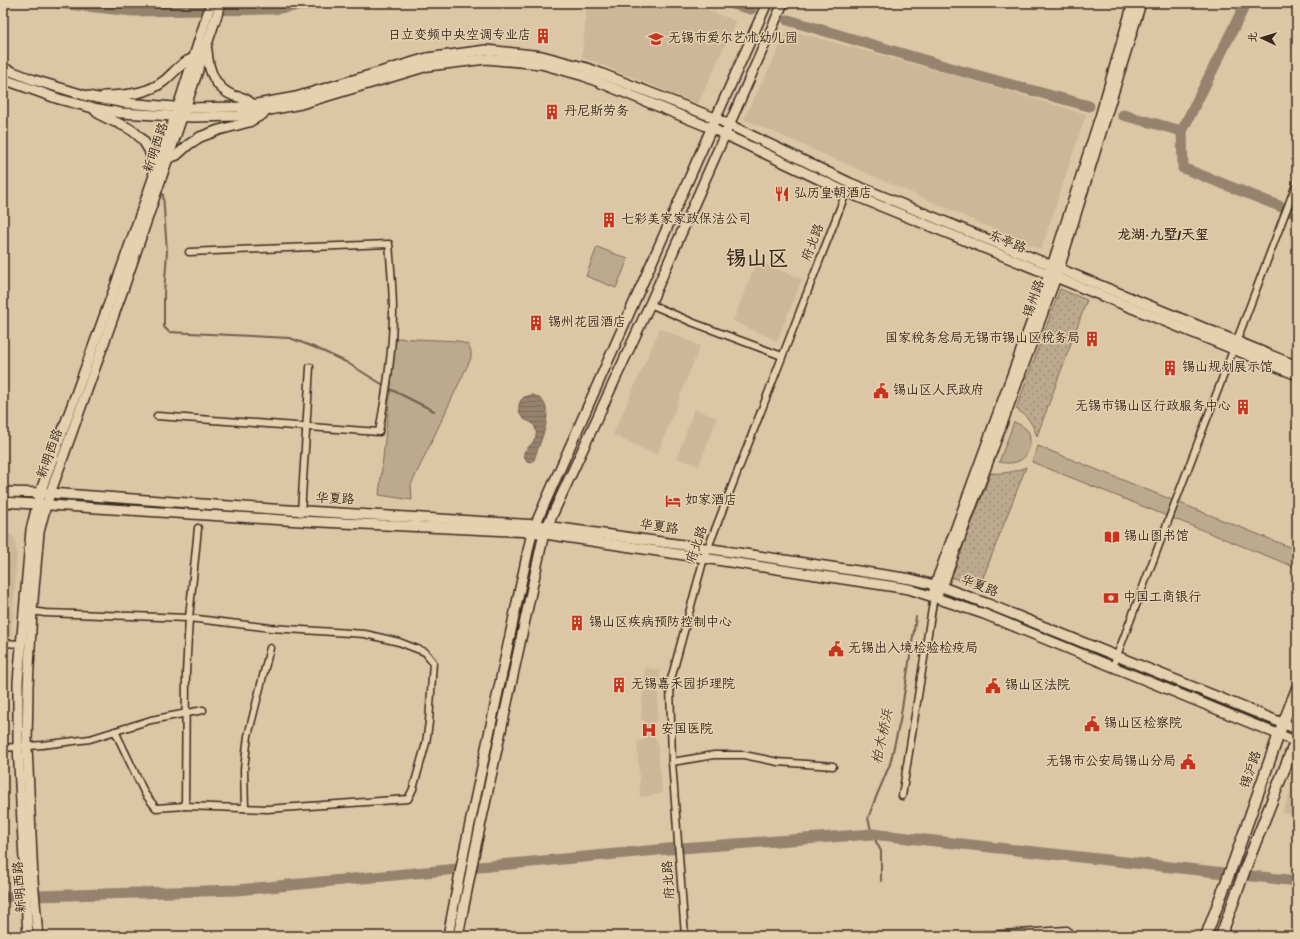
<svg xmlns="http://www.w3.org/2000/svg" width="1300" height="939" viewBox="0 0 1300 939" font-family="'Gochi Hand','LXGW WenKai TC',sans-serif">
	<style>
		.built { fill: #ccb899 }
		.grass { fill: #bda98d; stroke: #7c6a56 }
		.garden { fill: url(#garden-dots); stroke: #7c6a56 }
		.water { fill: url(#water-rules); stroke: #725f4d }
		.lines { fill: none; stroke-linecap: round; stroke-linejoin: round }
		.stream { stroke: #725f4d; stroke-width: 2 }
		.river { stroke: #97836d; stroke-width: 11 }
		.street-casing { stroke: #3b2a1e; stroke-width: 9 }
		.secondary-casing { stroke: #3b2a1e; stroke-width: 12 }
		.primary-casing { stroke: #3b2a1e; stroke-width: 13 }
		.street { stroke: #e5d0af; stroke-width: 6 }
		.secondary { stroke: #e5d0af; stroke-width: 9 }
		.primary { stroke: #e5d0af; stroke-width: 10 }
		.labels { text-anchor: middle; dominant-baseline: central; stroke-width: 3; stroke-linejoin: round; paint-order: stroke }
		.poi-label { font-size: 13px; fill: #3b2a1e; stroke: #e5d0af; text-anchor: start }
		.street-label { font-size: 13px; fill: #3b2a1e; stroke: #e5d0af }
		.neighbourhood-label { font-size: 14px; font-weight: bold; fill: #3b2a1e; stroke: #e5d0af }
		.water-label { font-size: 14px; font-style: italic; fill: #524032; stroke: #e5d0af }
		.town-label { font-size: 21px; font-weight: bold; fill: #3b2a1e; stroke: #e5d0af }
	</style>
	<defs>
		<pattern id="garden-dots" width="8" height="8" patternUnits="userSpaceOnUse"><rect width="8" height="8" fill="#bda98d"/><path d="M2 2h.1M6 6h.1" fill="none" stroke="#9b8a73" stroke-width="1.8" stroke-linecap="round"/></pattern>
		<pattern id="water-rules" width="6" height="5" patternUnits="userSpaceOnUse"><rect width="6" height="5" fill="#97836d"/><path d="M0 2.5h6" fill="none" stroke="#7c6b59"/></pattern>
	</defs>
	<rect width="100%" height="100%" fill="#dbc6a6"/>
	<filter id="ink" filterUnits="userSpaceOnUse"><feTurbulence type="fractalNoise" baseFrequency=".025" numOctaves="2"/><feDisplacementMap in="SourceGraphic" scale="8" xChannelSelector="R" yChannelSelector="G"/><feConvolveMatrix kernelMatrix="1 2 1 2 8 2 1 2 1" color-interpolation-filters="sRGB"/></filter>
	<g filter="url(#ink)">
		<g class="built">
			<polygon points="587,3 638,3 705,9 736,21 698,104 582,57"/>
			<polygon points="788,30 950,74 1086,114 1041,250 744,119"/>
			<polygon points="757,261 802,279 777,341 733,321"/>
			<polygon points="660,328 700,346 657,455 613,435"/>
			<polygon points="694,409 717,418 699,466 677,458"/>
			<polygon points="3,527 15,539 17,554 11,637 3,636"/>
			<polygon points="645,668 660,670 657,720 654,721 655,739 657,739 662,794 640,797 637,741 644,740 644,720 641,719"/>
			<polygon points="1297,778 1297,817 1282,812"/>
		</g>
		<g class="grass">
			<polygon points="597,247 628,259 616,288 586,276"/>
			<polygon points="396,338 458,341 468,345 471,351 471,358 411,485 412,500 379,495"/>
			<path d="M1014,422C1019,424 1026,427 1029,433C1030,436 1030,442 1030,445C1027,462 1013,465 999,462Z"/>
			<polygon points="1038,446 1297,550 1297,568 1032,462"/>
		</g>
		<g class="garden">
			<path d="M1060,289L1087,300L1037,436C1032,423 1028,416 1016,409Z"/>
			<path d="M1026,467L979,588L951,577L991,473C1003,474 1014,472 1026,467Z"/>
		</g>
		<path class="water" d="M533,395C561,404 539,442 534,460L531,462L527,461L524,456V452C528,447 535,442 536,435C537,431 535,426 532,423C530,421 526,421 524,419C517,414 517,402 524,397C527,396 530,396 533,395Z"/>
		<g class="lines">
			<g class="stream">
				<polyline points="163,194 167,252 164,293 164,327 169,332 290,338 316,348 346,362 385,386"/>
				<polyline points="388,388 434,411"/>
				<polyline points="881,881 881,851 872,834 868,818 874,802 890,764 900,721 916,617"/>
			</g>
			<g class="river">
				<polyline points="58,3 133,11 271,9 320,3"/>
				<polyline points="729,3 751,9"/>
				<polyline points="788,20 961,71 1089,106"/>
				<polyline points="1123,115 1182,131 1246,3"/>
				<polyline points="1182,131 1183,168 1297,213"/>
				<polyline points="3,897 237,890 668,849 872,834 1297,881"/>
			</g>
			<g class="street-casing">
				<g id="street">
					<polyline points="650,304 694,323 782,356"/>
					<path d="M157,416L379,432C386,393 393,351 393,312C393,290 391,267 389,244L189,252"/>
					<polyline points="301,513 310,367"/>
					<polyline points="32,611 45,613 189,618 271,628 365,634 399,642 425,652 433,662 429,722 426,743 413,789 408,799 267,809 185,806 186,673 189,618 198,528"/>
					<polyline points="3,643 21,644"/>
					<polyline points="1113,666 1297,182"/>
					<polyline points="115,731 145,794 156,808 185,806"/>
					<polyline points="3,748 42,745 90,739 151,720 203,710"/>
					<polyline points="672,762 714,755 744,755 778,762 833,766"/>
					<polyline points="902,796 934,596"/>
					<polyline points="245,808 244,769 248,736 270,648"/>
					<polyline points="685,936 672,762 670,683 704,558 847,190"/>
					<polyline points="969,936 1067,930 1071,936"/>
				</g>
			</g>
			<g class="secondary-casing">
				<g id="secondary">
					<path d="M207,50C208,69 214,88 234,96C237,97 240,97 243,98C247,99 250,102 253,105"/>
					<polyline points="3,68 34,80 87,96 125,103 186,108 239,107 296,97 427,58 486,50 542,56 587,68 715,118 850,183 1297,366"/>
					<polyline points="3,79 59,99 93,108 121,113 192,117 238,116 301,104 428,66 486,59 541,64 584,76 711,128 846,192 1297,375"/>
					<path d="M104,96C124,96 148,94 164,81C174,73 181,62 194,58"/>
					<path d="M93,108C100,117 110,119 120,124C140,132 154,149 153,172"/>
					<polyline points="166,159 177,155 188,145 200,137 219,130 249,122 263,114"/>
					<polyline points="3,492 50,493 272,509 538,525 705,548 911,579 942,587 988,604 1297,729"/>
					<polyline points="3,502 301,521 532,532 909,589 984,614 1297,742"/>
					<polyline points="934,590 935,585 1052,266 1100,117 1133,3"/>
					<polyline points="939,591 942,587 1059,269 1141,3"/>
					<polyline points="28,936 18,746 18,682 31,530 40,493 117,281 175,116 211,3"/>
					<polyline points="38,936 33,880 27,746 28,686 32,611 39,532 46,505 125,284 221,3"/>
					<polyline points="448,936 464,852 532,532 767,3"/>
					<polyline points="458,936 475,850 544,533 650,304 783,3"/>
				</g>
			</g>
			<g class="primary-casing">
				<g id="primary">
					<polyline points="1206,936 1234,861 1279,734 1297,688"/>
					<polyline points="1221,936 1247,864 1297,737"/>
				</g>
			</g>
			<use href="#street" class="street"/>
			<use href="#secondary" class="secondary"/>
			<use href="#primary" class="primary"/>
		</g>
	</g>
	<defs>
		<g id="building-bare" transform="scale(1.2)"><path d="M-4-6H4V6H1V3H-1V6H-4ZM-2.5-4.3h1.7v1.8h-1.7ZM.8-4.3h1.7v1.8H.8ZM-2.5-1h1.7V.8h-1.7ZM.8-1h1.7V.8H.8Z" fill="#c8321e" stroke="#e5d0af" stroke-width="2.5" paint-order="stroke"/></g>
		<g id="school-bare" transform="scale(1.2)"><path d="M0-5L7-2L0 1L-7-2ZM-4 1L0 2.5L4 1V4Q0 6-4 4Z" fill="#c8321e" stroke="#e5d0af" stroke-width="2.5" paint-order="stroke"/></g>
		<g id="restaurant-bare" transform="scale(1.2)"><path d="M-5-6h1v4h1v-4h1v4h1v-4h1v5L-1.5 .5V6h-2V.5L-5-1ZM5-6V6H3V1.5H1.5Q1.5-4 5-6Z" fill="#c8321e" stroke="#e5d0af" stroke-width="2.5" paint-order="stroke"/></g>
		<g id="civic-bare" transform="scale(1.2)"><path d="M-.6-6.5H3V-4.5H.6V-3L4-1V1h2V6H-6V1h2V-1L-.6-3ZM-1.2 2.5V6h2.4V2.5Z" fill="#c8321e" stroke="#e5d0af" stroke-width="2.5" paint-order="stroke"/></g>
		<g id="hotel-bare" transform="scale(1.2)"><path d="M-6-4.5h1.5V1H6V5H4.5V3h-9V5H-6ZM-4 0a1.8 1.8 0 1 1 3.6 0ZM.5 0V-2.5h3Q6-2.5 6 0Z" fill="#c8321e" stroke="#e5d0af" stroke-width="2.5" paint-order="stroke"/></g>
		<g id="library-bare" transform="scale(1.2)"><path d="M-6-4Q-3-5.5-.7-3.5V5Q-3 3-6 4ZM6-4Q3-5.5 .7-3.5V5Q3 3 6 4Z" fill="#c8321e" stroke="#e5d0af" stroke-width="2.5" paint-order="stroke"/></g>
		<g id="bank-bare" transform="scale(1.2)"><path d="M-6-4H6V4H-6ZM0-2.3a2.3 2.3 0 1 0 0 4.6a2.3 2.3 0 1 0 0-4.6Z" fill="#c8321e" stroke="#e5d0af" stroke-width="2.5" paint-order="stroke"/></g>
		<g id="hospital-bare" transform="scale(1.2)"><path d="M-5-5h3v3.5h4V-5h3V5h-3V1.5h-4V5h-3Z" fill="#c8321e" stroke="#e5d0af" stroke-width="2.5" paint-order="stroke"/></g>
	</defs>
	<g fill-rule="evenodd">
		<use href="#building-bare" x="543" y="36"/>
		<use href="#school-bare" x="656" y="39"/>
		<use href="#building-bare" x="552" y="112"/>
		<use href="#restaurant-bare" x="782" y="194"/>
		<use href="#building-bare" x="609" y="220"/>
		<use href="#building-bare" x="536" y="323"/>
		<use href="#building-bare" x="1092" y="339"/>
		<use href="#building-bare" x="1170" y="368"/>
		<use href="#civic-bare" x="881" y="391"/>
		<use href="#building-bare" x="1243" y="407"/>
		<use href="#hotel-bare" x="673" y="501"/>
		<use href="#library-bare" x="1112" y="537"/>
		<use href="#bank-bare" x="1111" y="598"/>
		<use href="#building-bare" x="577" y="623"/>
		<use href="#civic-bare" x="836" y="649"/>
		<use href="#building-bare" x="619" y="685"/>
		<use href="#civic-bare" x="993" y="686"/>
		<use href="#civic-bare" x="1092" y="724"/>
		<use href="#hospital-bare" x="649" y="730"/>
		<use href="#civic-bare" x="1188" y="762"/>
	</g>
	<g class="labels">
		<g class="poi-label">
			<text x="531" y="36" text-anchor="end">日立变频中央空调专业店</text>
			<text x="668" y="39">无锡市爱尔艺术幼儿园</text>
			<text x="564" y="112">丹尼斯劳务</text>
			<text x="794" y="194">弘历皇朝酒店</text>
			<text x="621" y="220">七彩美家家政保洁公司</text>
			<text x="548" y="323">锡州花园酒店</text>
			<text x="1080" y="339" text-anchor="end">国家税务总局无锡市锡山区税务局</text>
			<text x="1182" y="368">锡山规划展示馆</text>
			<text x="893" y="391">锡山区人民政府</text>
			<text x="1231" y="407" text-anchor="end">无锡市锡山区行政服务中心</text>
			<text x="685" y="501">如家酒店</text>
			<text x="1124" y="537">锡山图书馆</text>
			<text x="1123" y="598">中国工商银行</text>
			<text x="589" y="623">锡山区疾病预防控制中心</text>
			<text x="848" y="649">无锡出入境检验检疫局</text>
			<text x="631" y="685">无锡嘉禾园护理院</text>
			<text x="1005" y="686">锡山区法院</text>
			<text x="1104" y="724">锡山区检察院</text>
			<text x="661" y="730">安国医院</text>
			<text x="1176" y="762" text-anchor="end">无锡市公安局锡山分局</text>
		</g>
		<g class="street-label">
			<text transform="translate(157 148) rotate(-71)">新明西路</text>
			<text transform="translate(814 243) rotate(-69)">府北路</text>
			<text transform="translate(1007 243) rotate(22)">东亭路</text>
			<text transform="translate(1035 299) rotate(-70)">锡州路</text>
			<text transform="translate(51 454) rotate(-70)">新明西路</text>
			<text transform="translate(335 500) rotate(3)">华夏路</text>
			<text transform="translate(659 528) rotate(8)">华夏路</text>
			<text transform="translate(698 545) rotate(-71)">府北路</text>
			<text transform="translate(979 587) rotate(21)">华夏路</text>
			<text transform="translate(1252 770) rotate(-71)">锡沪路</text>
			<text transform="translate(670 880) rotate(-94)">府北路</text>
			<text transform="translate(21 887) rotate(-94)">新明西路</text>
		</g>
		<g class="neighbourhood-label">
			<text x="1163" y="236">龙湖·九墅/天玺</text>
		</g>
		<g class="water-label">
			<text transform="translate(884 737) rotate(-78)">柏木桥浜</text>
		</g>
		<g class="town-label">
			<text x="757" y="261">锡山区</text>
		</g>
	</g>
	<rect width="1300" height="939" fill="none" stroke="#e5d0af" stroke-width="16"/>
	<rect x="8" y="8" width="1284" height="923" fill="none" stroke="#3b2a1e" stroke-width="1.5" filter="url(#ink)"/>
	<g transform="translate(1262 38) rotate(274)" stroke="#e5d0af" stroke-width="3" paint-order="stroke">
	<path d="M0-3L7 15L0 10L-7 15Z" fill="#3b2a1e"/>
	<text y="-6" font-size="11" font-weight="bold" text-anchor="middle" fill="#3b2a1e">北</text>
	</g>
</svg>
